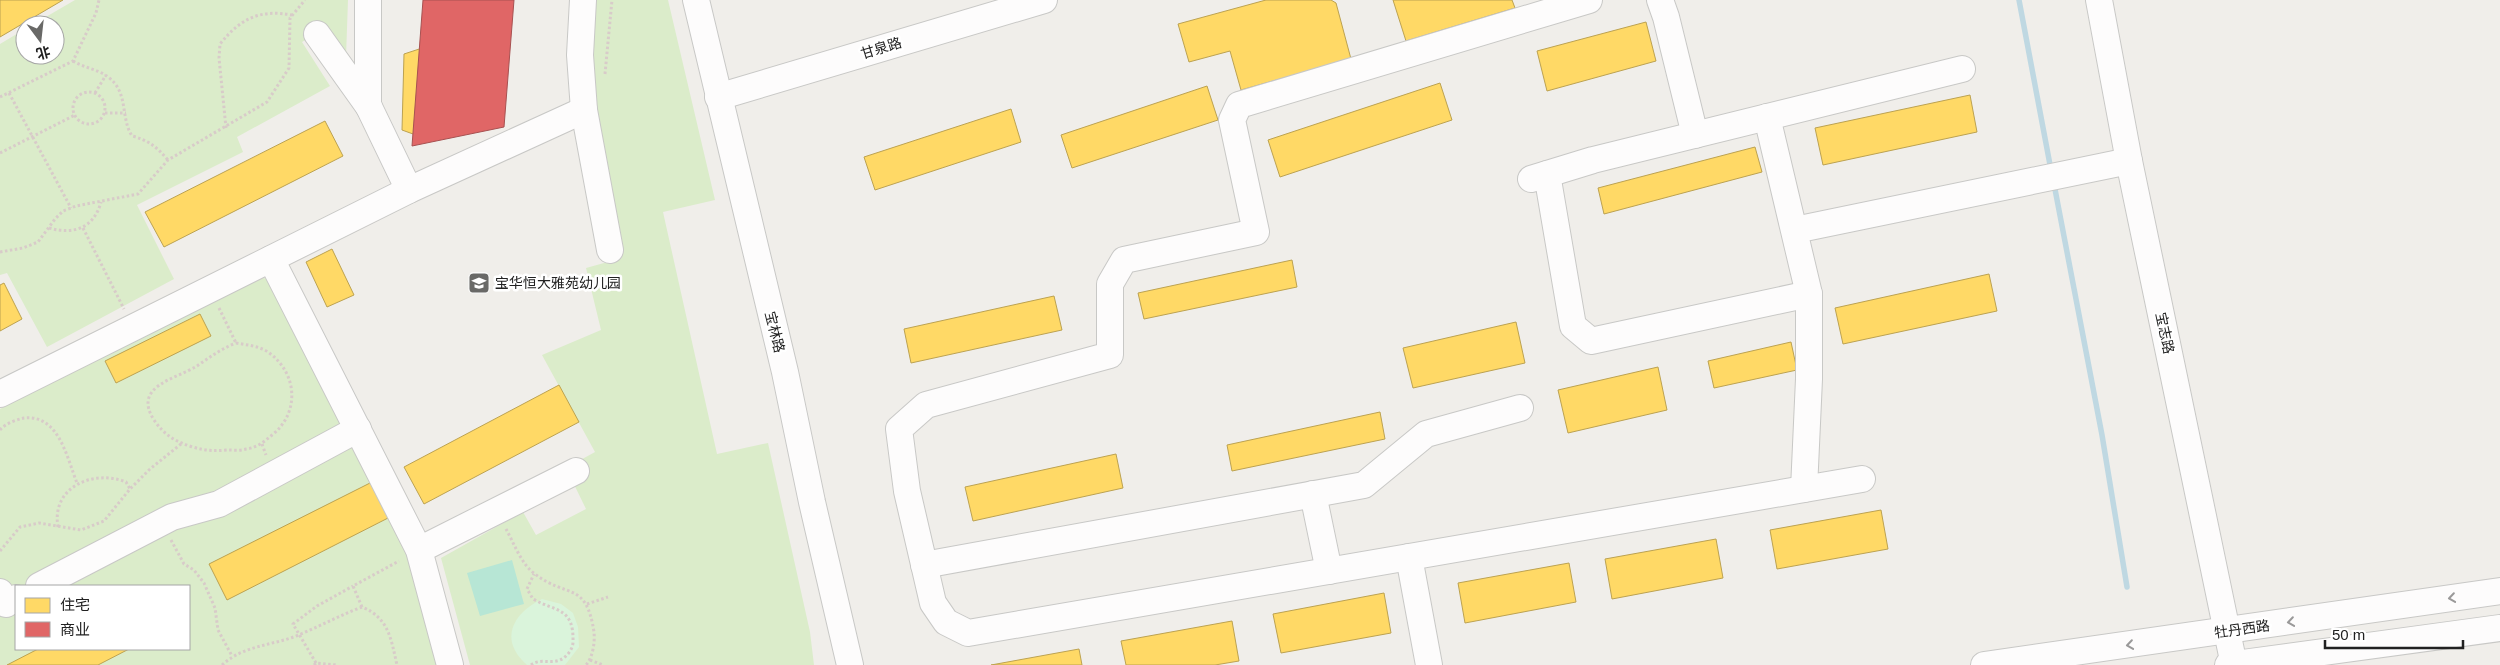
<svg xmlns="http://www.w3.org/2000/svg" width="2500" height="665" viewBox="0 0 2500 665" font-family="Arial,'Noto Sans SC',sans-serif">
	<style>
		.grass { fill: #dbecca; fill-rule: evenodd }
		.park { fill: #daf4db }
		.pitch { fill: #b7e6d5 }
		.homes { fill: #ffd966; stroke: #bca251 }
		.shops { fill: #e06666; stroke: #a75151 }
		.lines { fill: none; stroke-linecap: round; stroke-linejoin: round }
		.stream { stroke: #bfd8e2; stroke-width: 5.5 }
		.minor-casing { stroke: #c8c8c6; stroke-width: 28 }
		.path { stroke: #d8cbc9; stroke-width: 3; stroke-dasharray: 2.5 2.5; stroke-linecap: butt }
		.minor { stroke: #fdfcfc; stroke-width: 26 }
		.oneway { stroke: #9a9999 }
		.labels { text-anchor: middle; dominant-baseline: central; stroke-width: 5; stroke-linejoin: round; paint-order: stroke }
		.street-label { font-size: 14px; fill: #212121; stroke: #fff }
		.poi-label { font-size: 14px; fill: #212121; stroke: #fff; text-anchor: start }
	</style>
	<rect width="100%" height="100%" fill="#f0eeea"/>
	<g class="grass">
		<polygon points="75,0 348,0 346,57 326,27 302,42 330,86 237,137 243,152 137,205 174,279 47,347 7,273 0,275 0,44 25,29 25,55 55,55 55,25 32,25"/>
		<polygon points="593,0 668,0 715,200 663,212 717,454 768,443 810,632 814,665 470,665 441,558 523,512 536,535 586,509 566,468 595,452 542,355 601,330 586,268 622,258 589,91"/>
		<path d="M264,278L272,281L411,564L440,665H0V409L255,280ZM16,586H189V649H16Z"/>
	</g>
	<path class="park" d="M542,599L561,604L573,613L578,627L579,647L565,665H527C498,640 513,613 542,599Z"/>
	<polygon class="pitch" points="512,560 524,604 480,616 467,573"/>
	<g class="homes">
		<polygon points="0,0 63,0 0,37"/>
		<polygon points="1266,0 1331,0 1336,3 1351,59 1241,90 1230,51 1189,62 1178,24"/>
		<polygon points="1393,0 1512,0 1515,8 1406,41"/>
		<polygon points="1646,22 1656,61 1547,91 1537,51"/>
		<polygon points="465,34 473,66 501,90 483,125 448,108 424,138 402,130 404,54"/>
		<polygon points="1440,83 1452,120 1280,177 1268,140"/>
		<polygon points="1207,86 1218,120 1072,168 1061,135"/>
		<polygon points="1970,95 1977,132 1823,165 1815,128"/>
		<polygon points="1011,109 1021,142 875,190 864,157"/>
		<polygon points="325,121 343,156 164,247 145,212"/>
		<polygon points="1755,147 1762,172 1604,214 1598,188"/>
		<polygon points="332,249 354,295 327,307 306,262"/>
		<polygon points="1292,260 1297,287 1144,319 1138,293"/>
		<polygon points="1989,274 1997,311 1843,344 1835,308"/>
		<polygon points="4,283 22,319 0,331 0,285"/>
		<polygon points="1054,296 1062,330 911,363 904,329"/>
		<polygon points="200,314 211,336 116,383 105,361"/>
		<polygon points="1516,322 1525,363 1413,388 1403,348"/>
		<polygon points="1791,342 1797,370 1714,388 1708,361"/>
		<polygon points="1658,367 1667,410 1568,433 1558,390"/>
		<polygon points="559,385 579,422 424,504 404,467"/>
		<polygon points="1380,412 1385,439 1232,471 1227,445"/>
		<polygon points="1116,454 1123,488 973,521 965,487"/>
		<polygon points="372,482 390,517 227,600 209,564"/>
		<polygon points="1881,510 1888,549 1777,569 1770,530"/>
		<polygon points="1716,539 1723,578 1612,599 1605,559"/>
		<polygon points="1569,563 1576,602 1465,623 1458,583"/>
		<polygon points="1384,593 1391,633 1281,653 1273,614"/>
		<polygon points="1232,621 1239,661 1215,665 1126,665 1121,641"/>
		<polygon points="38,649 129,649 98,665 7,665"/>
		<polygon points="1079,649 1082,665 991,665"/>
	</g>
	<polygon class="shops" points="423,0 514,0 504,127 412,146"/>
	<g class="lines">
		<g class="stream">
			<polyline points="2019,0 2051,170"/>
			<polyline points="2054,184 2102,435 2127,587"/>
		</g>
		<g class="minor-casing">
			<g id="minor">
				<polyline points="368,0 368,105 409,190"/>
				<polyline points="583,0 580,55 584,110 610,250"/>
				<polyline points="696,0 785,372 812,502 850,665"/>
				<polyline points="1589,0 1239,105 1232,120 1256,232 1124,260 1110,284 1110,355 926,405 899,429 907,491 933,603 946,622 968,633 1862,479"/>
				<polyline points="1660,0 1666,17 1695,135"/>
				<polyline points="2099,0 2129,161 2234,665"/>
				<polyline points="317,34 369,107"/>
				<polyline points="718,97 1044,0"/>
				<polyline points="1767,117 1809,294 1809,379 1804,489"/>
				<polyline points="1547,174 1573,326 1591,341 1809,294"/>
				<polyline points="1531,179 1593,160 1962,69"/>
				<polyline points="1795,230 2129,161"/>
				<polyline points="271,259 419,550 450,665"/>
				<polyline points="0,394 409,190 584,110"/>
				<polyline points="1313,494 1329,571"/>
				<polyline points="419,550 576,471"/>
				<polyline points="1409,557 1429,665"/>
				<polyline points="924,565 1364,485 1426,434 1520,408"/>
				<polyline points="39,586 172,517 219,504 358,429"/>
				<polyline points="0,592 6,604 16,598"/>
				<polyline points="1984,665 2500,591"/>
				<polyline points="2228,665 2500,628"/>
			</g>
		</g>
		<g class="path">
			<path d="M73,61C84,68 98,69 108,77C129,92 120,117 132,136C148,140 157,147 168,160"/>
			<polyline points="605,74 612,0"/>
			<circle cx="89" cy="108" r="16"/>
			<polyline points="9,93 71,208"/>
			<polyline points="95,93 106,75"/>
			<polyline points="0,97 73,61 96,13 99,0"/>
			<polyline points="105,113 126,113"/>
			<path d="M226,128L219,58L220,44C240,19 259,9 292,15"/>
			<polyline points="0,153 75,115"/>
			<path d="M49,228C74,235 94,228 101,202"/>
			<polyline points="83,228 124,309"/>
			<polyline points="0,252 23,248 38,242 55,219 63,211 76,206 138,194 168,160 267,102 289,68 290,18 305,0"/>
			<polyline points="219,308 236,343"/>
			<path d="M236,343C247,345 259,346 268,352C298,373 300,413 272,435C264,442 256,448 246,449C240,451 233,450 227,450C215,451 205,451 193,447C176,442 164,435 154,420C132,386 176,379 197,366C210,357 221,349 236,343Z"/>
			<path d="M0,430C6,423 16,420 24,418C59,414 67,458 77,483"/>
			<polyline points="262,444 266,455"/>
			<path d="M58,527C51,487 93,469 126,482L130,489"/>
			<path d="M506,529C514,543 521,564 535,574C567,599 586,580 594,632C595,642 593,657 586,665"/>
			<polyline points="171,540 184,564 194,570 204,583 215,608 218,630 232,656"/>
			<polyline points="0,551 20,527 39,523 81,530 104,521 130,489 150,469 181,444"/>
			<polyline points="587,604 608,597"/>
			<polyline points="362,607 353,586 399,561"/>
			<polyline points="590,660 603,665"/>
			<polyline points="316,663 293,624 317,606 353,586"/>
			<path d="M222,665C245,644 274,646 301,634C322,625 341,615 362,607C389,618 391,639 397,665"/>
			<polyline points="314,665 316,663 337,665"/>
			<path d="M531,665C540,658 550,664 560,660C567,657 573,649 573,642C574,607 556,612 533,599L527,589L534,574"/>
		</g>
		<use href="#minor" class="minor"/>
	</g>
	<defs><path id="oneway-chevron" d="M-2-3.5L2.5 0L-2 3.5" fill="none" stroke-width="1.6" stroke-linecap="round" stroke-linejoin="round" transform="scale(1.25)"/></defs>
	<g class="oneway">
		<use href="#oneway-chevron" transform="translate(2452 598) rotate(172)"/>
		<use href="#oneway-chevron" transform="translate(2291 622) rotate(172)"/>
		<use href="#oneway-chevron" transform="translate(2130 645) rotate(172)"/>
	</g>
	<defs>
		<g id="school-square" transform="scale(1.125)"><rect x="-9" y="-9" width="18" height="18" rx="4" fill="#696967" stroke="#fff"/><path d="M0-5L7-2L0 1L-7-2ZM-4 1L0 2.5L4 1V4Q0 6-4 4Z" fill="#fff"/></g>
	</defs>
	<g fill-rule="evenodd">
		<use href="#school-square" x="479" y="283"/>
	</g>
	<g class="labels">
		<g class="street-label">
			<text transform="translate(881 48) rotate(-17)">甘泉路</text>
			<text transform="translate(775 332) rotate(76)">宝林路</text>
			<text transform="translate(2165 333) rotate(78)">宝志路</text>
			<text transform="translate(2242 629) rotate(-8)">牡丹西路</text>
		</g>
		<g class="poi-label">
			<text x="495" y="283">宝华恒大雅苑幼儿园</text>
		</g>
	</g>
	<rect x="15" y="585" width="175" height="65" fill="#ffffff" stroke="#a6a6a6"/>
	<rect x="25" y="598" width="25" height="15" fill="#ffd966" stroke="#a6a6a6"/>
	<text x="60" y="610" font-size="15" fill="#212121">住宅</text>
	<rect x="25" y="622" width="25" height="15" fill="#e06666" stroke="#a6a6a6"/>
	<text x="60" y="635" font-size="15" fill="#212121">商业</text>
	<g transform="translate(40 40) rotate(165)"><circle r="24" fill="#ffffff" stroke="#a6a6a6"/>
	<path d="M0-4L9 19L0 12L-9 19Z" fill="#696967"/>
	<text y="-8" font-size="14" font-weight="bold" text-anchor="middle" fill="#212121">北</text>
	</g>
	<path d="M2325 640v8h138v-8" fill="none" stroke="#212121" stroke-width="2.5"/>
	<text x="2332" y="640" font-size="15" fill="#212121" stroke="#ffffff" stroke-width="4" paint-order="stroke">50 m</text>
</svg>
